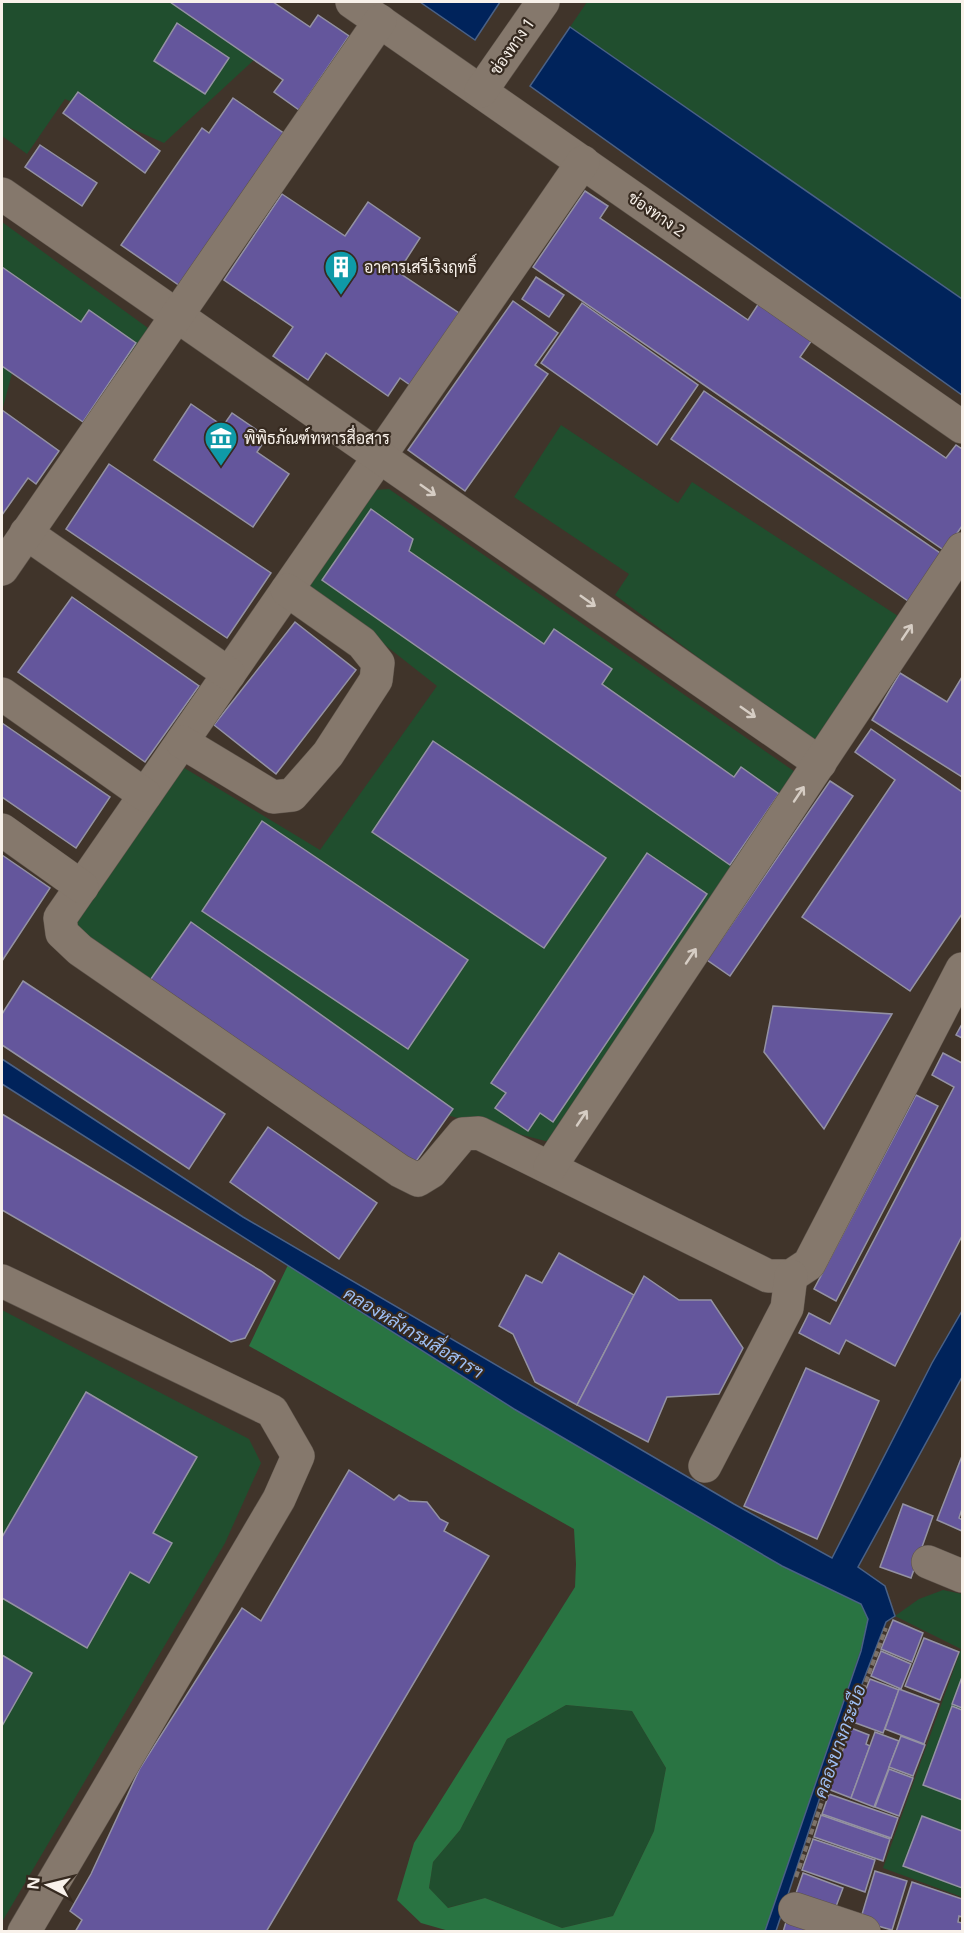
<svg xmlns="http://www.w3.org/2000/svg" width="964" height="1933" viewBox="0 0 964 1933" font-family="'Noto Sans',Sarabun,sans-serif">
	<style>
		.green { fill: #204e2e }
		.forest { fill: #297442; fill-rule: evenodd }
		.water { fill: #00235b; stroke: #4a6186; stroke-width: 1.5 }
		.building { fill: #64569c; stroke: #9492a3; stroke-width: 1.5 }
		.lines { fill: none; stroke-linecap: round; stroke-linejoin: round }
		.minor-casing { stroke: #5d534a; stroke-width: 34 }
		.path { stroke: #7d736a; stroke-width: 4; stroke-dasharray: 6 3; stroke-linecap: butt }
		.minor { stroke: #85786c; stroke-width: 33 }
		.oneway { stroke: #d6cdc4 }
		.labels { text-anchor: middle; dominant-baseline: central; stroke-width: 4.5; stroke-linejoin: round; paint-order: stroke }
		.street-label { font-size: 16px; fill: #f8f1ea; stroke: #362a20 }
		.poi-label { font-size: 16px; fill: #f8f1ea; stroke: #362a20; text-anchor: start }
		.water-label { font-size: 18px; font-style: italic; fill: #9ebff4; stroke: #362a20 }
	</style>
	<rect width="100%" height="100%" fill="#40342a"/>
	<g class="green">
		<polygon points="2,2 203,2 268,47 164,143 65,99 27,154 2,136"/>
		<polygon points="587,2 962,2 962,299 570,27"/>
		<polygon points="2,222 148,328 147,345 122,365 136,343 89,311 81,322 2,267"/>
		<polygon points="2,351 15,362 2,411"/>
		<polygon points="561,425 678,503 692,482 898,616 815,745 615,595 629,574 514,497"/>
		<polygon points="389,489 798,774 549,1142 420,1108 148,983 97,949 73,921 181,766 320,850 437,686 305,582 373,490"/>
		<polygon points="2,1310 249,1439 261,1463 225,1543 2,1922"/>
		<polygon points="943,1590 962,1594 962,1897 883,1868 961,1649 895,1616 919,1599"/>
		<polygon points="566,1705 632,1711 666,1768 654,1831 613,1916 562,1928 485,1898 447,1908 429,1888 433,1862 460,1830 507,1739"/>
	</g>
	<path class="forest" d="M288,1265L514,1409L782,1566L861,1604L868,1619L860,1652L765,1931H449L421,1923L397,1900L414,1843L575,1587L576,1564L574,1529L249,1346ZM566,1705L632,1711L666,1768L654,1831L613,1916L562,1928L485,1898L448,1908L429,1888L433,1862L460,1830L507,1739Z"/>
	<g class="water">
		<polygon points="420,2 500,2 475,40"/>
		<polygon points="570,27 962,299 962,395 530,86"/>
		<polygon points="2,1059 243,1217 734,1504 832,1558 932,1363 962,1311 962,1377 858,1567 885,1586 895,1616 886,1622 830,1767 776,1931 765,1931 861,1651 868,1619 861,1604 782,1566 514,1409 2,1084"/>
	</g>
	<g class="building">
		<polygon points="170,2 273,2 310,27 318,15 349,36 299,110 274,92 283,80"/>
		<polygon points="177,23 229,58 205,94 154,61"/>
		<polygon points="78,92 160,151 145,173 63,113"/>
		<polygon points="233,98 285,134 180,286 121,245 202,128 209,133"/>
		<polygon points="40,145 97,183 82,206 25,167"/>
		<polygon points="585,191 608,206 600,218 748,320 759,303 812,340 800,357 946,458 956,445 962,449 962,526 945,551 533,267"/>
		<polygon points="282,194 345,236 368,202 420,238 398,272 459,313 410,385 400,378 388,396 326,353 308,380 273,356 293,327 224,280"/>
		<polygon points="2,267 81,322 89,310 136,343 83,422 2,366"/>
		<polygon points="536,277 564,295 549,317 522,299"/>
		<polygon points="513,301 558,333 535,365 548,374 465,491 408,450"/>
		<polygon points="582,303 698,385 657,445 541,363"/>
		<polygon points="704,391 943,555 911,603 671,439"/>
		<polygon points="191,404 223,426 232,413 267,437 257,452 289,474 253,527 154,460"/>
		<polygon points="2,410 59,451 36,484 28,478 2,515"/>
		<polygon points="109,464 271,573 227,638 66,529"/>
		<polygon points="371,509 413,539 409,551 544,644 554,629 612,669 602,684 734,777 741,767 779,794 730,865 322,580"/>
		<polygon points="72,597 199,686 145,762 18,672"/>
		<polygon points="295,622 356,670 276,774 214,725"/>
		<polygon points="900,673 947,702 962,677 962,777 872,720"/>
		<polygon points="2,723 110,797 76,848 2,797"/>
		<polygon points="871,729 962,792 962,914 910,991 802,917 895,780 855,752"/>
		<polygon points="433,741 606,858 544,948 372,832"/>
		<polygon points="830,781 853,796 730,976 707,960"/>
		<polygon points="262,821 468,960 408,1049 202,911"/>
		<polygon points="647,853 707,894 553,1122 540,1113 528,1131 495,1108 506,1093 491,1083"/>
		<polygon points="2,855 50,888 2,961"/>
		<polygon points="191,922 453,1109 410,1170 148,983"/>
		<polygon points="23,981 225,1114 189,1169 2,1045 2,1014"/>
		<polygon points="773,1006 892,1014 824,1129 764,1052"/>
		<polygon points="962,1024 962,1038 956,1035"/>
		<polygon points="943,1053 962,1063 962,1236 895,1366 846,1340 839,1354 799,1333 809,1313 830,1324 954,1087 932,1075"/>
		<polygon points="916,1095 938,1106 836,1301 814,1289"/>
		<polygon points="2,1114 261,1271 275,1281 245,1338 231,1342 2,1210"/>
		<polygon points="268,1127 377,1203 339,1259 230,1182"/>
		<polygon points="559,1253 634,1295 577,1405 535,1382 513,1334 499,1326 526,1275 542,1283"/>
		<polygon points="644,1276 679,1300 711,1300 743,1348 719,1394 667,1397 648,1442 577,1405"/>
		<polygon points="806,1368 879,1401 817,1539 744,1506"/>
		<polygon points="86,1392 197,1457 153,1533 172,1543 149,1583 130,1572 87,1648 2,1598 2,1537"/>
		<polygon points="962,1456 962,1509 959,1518 962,1520 962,1531 937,1520"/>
		<polygon points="349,1470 394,1500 399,1495 409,1501 427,1502 440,1519 448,1523 444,1531 489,1556 266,1932 75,1932 82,1920 70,1911 91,1874 140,1768 242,1608 261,1621"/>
		<polygon points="903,1504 933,1516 911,1578 880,1567"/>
		<polygon points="893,1620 923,1633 912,1662 881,1649"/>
		<polygon points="924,1638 959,1652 940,1700 905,1686"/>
		<polygon points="881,1651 911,1664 901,1689 871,1676"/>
		<polygon points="2,1655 32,1673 2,1726"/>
		<polygon points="962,1677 962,1708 952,1704"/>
		<polygon points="870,1679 899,1690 883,1733 853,1722"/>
		<polygon points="899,1689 939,1704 924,1744 885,1729"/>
		<polygon points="952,1706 962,1710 962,1800 923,1785"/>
		<polygon points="851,1728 869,1735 866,1744 870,1746 851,1798 828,1789"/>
		<polygon points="875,1732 899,1741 874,1807 851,1798"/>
		<polygon points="901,1736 925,1745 913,1776 889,1767"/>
		<polygon points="889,1769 913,1778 899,1816 875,1807"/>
		<polygon points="829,1794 898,1818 891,1838 822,1814"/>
		<polygon points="821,1815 890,1839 883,1861 814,1837"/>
		<polygon points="922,1816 962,1831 962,1888 903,1866"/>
		<polygon points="813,1839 875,1860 865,1892 802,1870"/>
		<polygon points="875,1871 907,1881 892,1930 860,1921"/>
		<polygon points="803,1873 843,1888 832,1917 793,1902"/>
		<polygon points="912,1882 962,1899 962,1917 959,1916 958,1922 962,1923 962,1932 896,1932"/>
		<polygon points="786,1922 808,1930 807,1932 783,1932"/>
	</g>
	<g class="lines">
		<g class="minor-casing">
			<g id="minor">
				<polyline points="352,2 962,427"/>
				<polyline points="481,91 543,2"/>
				<polyline points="583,162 60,918 62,933 80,950 400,1171 418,1180 431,1172 463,1134 479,1133 768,1276 791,1276 809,1264 962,969"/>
				<polyline points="2,194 820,763"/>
				<polyline points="26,533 229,674"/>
				<polyline points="2,569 380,21"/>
				<polyline points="2,694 145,795"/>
				<polyline points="182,742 273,797 292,795 328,754 376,680 378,663 362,643 287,590"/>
				<polyline points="2,830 82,887"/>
				<polyline points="550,1167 962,549"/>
				<polyline points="2,1281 272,1411 298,1456 279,1499 24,1932"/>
				<polyline points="705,1466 787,1308 791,1276"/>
				<polyline points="928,1562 962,1576"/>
				<polyline points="795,1909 864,1932"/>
			</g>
		</g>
		<polyline class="path" points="796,1877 835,1764 886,1628"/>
		<use href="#minor" class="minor"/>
	</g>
	<defs><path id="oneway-shaft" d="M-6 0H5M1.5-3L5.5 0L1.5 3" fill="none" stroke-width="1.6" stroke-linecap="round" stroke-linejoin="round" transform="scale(1.5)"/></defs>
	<g class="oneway">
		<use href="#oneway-shaft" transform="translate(428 490) rotate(35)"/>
		<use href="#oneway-shaft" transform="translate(588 601) rotate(35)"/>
		<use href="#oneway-shaft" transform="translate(907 632) rotate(-56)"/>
		<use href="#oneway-shaft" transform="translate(748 712) rotate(35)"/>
		<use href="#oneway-shaft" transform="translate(799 794) rotate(-56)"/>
		<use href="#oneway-shaft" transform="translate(691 956) rotate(-56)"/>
		<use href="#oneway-shaft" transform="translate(582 1118) rotate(-56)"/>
	</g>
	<defs>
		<g id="building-pin" transform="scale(1.725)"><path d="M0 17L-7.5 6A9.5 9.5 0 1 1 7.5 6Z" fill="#0f9aa8" stroke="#362a20"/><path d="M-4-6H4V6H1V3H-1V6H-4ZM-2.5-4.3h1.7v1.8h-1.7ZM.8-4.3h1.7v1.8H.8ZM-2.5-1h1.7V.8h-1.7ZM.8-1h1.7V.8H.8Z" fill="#fff"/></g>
		<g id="museum-pin" transform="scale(1.725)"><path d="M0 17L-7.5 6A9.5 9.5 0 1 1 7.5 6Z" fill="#0f9aa8" stroke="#362a20"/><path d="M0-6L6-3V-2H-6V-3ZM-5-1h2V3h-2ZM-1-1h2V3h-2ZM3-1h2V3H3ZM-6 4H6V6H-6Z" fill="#fff"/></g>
	</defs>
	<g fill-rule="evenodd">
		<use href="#building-pin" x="341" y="267"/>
		<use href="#museum-pin" x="221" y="438"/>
	</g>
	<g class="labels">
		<g class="street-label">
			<text transform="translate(512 46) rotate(-55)">ช่องทาง 1</text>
			<text transform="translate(657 214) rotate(35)">ช่องทาง 2</text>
		</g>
		<g class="poi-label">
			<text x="364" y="267">อาคารเสรีเริงฤทธิ์</text>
			<text x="244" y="438">พิพิธภัณฑ์ทหารสื่อสาร</text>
		</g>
		<g class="water-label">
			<text transform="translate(414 1332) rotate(31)">คลองหลังกรมสื่อสารฯ</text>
			<text transform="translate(839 1741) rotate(-70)">คลองบางกระบือ</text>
		</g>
	</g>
	<rect width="964" height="1933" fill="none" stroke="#f8f1ea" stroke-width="6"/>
	<g transform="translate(48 1885) rotate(277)" stroke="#362a20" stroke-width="4.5" paint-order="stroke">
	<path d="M0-4.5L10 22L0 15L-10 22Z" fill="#f8f1ea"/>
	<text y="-9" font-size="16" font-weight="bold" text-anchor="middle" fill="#f8f1ea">N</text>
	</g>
</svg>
